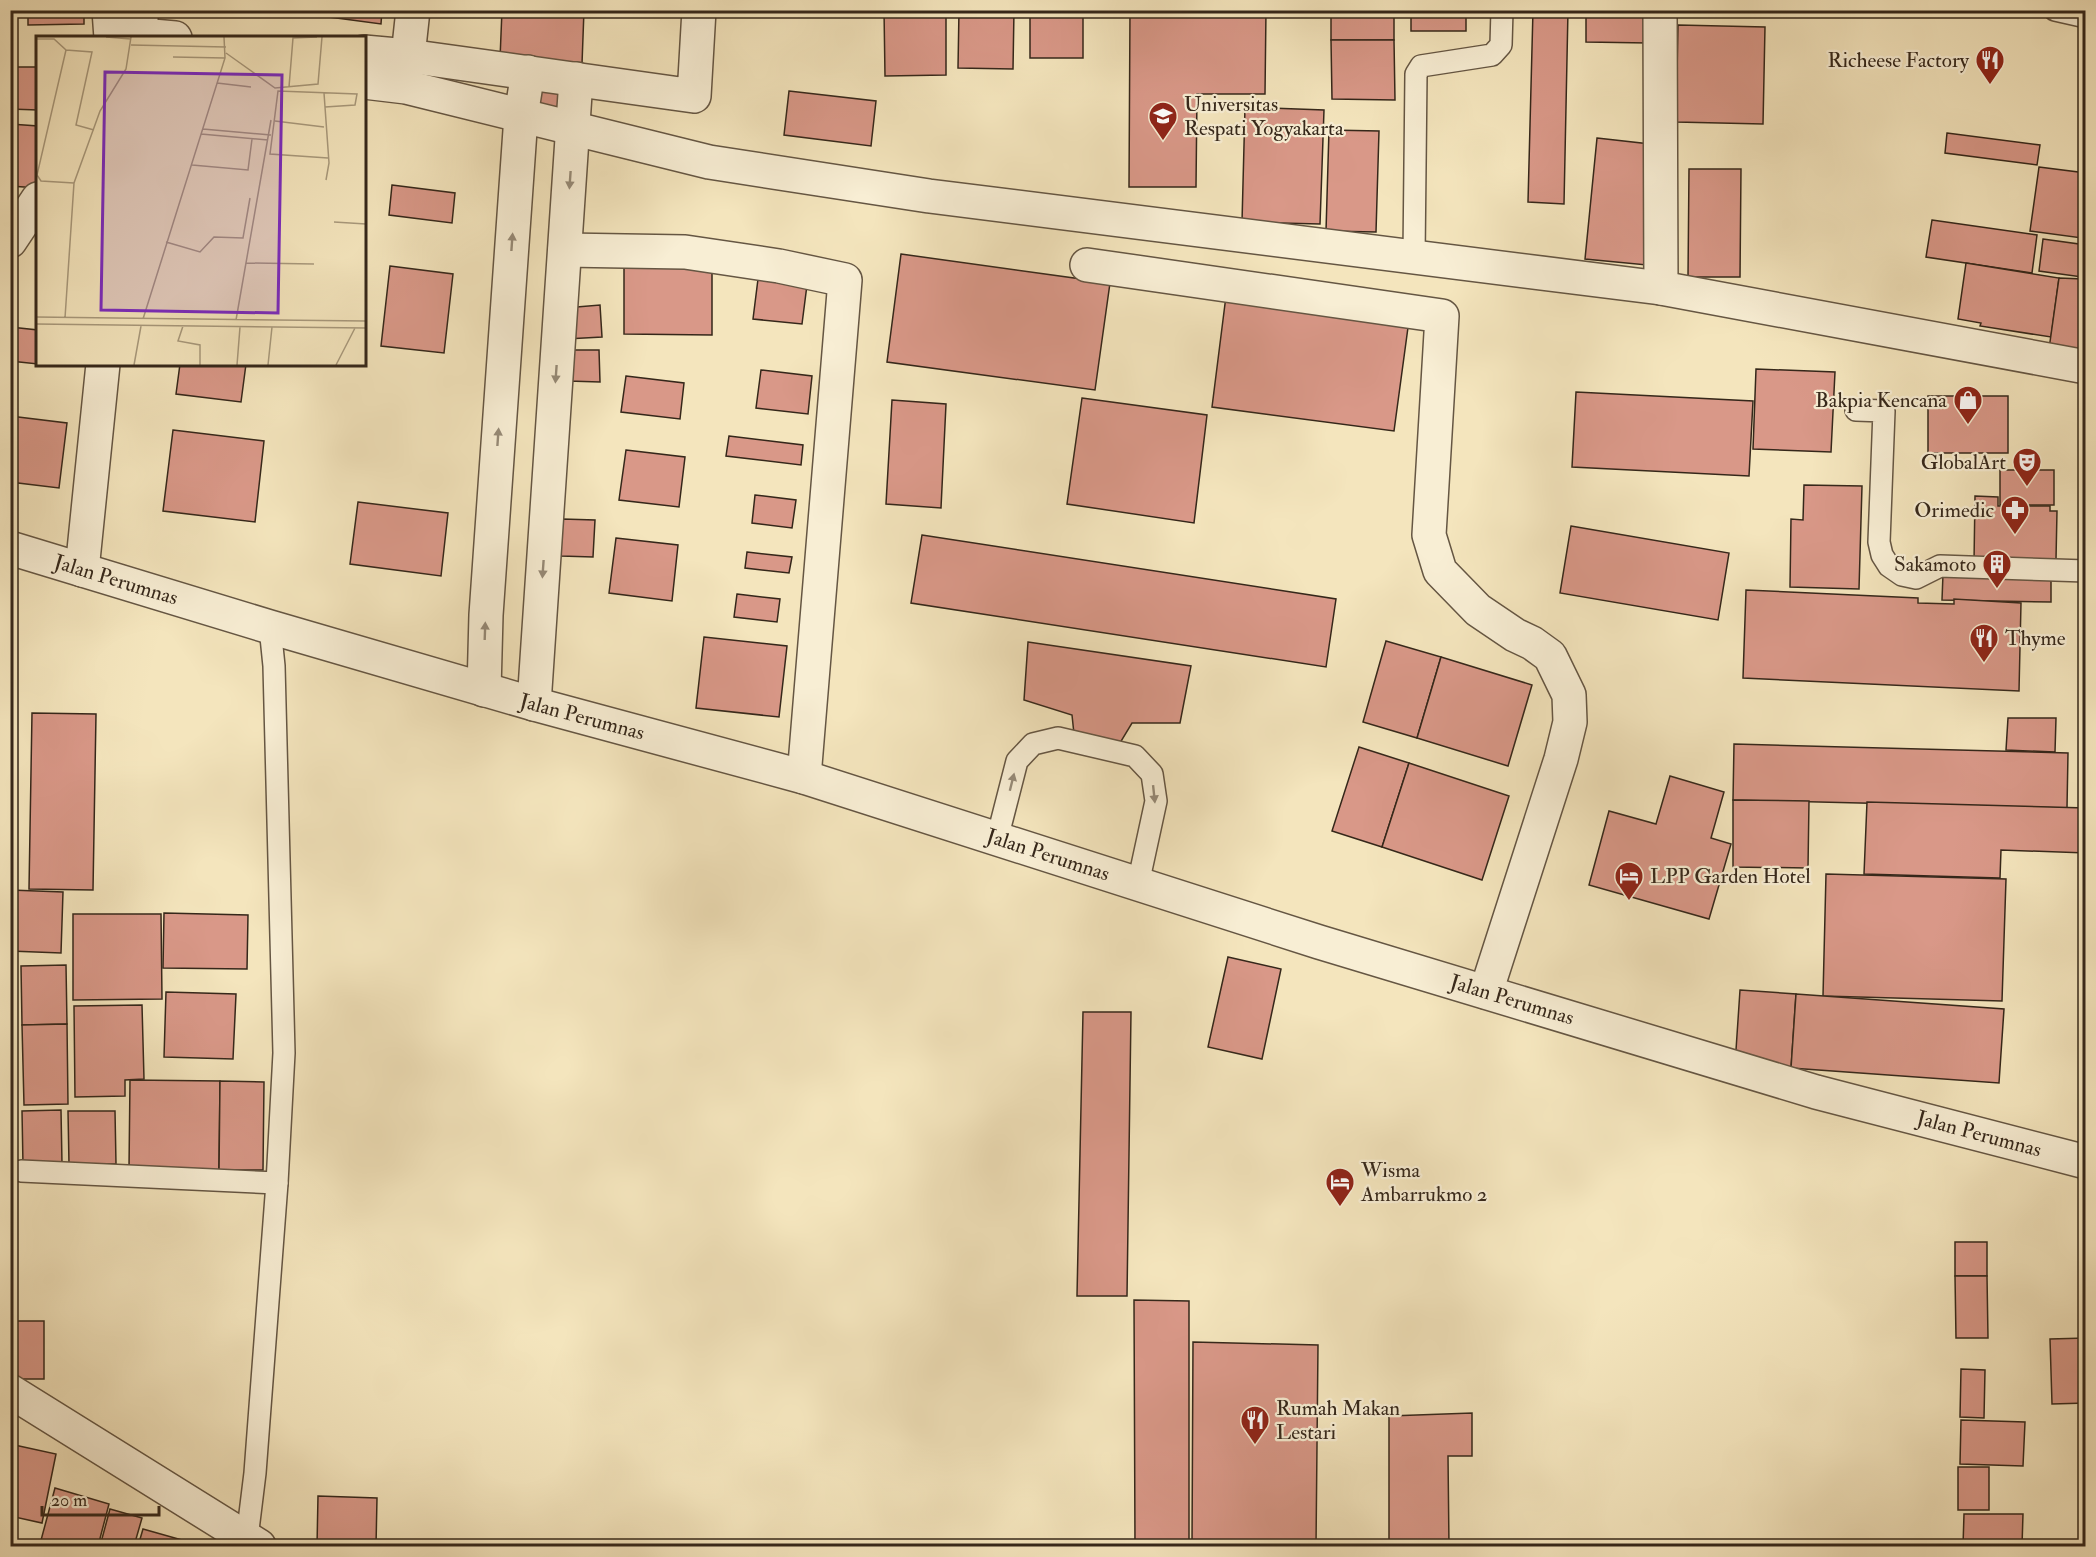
<svg xmlns="http://www.w3.org/2000/svg" width="2096" height="1557" viewBox="0 0 2096 1557" font-family="'IM FELL Double Pica',serif">
	<style>
		.building { fill: #d99888; stroke: #35271a; stroke-width: 1.5 }
		.lines { fill: none; stroke-linecap: round; stroke-linejoin: round }
		.service-casing { stroke: #655643; stroke-width: 24 }
		.minor-casing { stroke: #655643; stroke-width: 36 }
		.tertiary-casing { stroke: #655643; stroke-width: 36 }
		.service { stroke: #f8eed4; stroke-width: 21 }
		.minor { stroke: #f8eed4; stroke-width: 33 }
		.tertiary { stroke: #f8eed4; stroke-width: 33 }
		.oneway { fill: #968a77 }
		.labels { text-anchor: middle; dominant-baseline: central; stroke-width: 4.5; stroke-linejoin: round; paint-order: stroke }
		.poi-label { font-size: 21px; fill: #35271a; stroke: #f8eed4; text-anchor: end }
		.street-label { font-size: 21px; fill: #35271a; stroke: #f8eed4 }
		.inset-road { fill: none; stroke: #a8997c; stroke-width: 1.5 }
		.view { fill: #7b2cbf; fill-opacity: 0.15; stroke: #7b2cbf; stroke-width: 3 }
		.inset-edge { fill: none; stroke: #35271a; stroke-width: 3 }
	</style>
	<rect width="100%" height="100%" fill="#f4e5bd"/>
	<filter id="stains"><feTurbulence type="fractalNoise" baseFrequency=".00333" numOctaves="4"/><feColorMatrix values="0 0 0 0 .2 0 0 0 0 .09 0 0 0 0 .02 0 0 0 .5 -.17"/></filter>
	<radialGradient id="worn" r=".72"><stop offset=".6" stop-color="#630" stop-opacity="0"/><stop offset="1" stop-color="#630" stop-opacity=".3"/></radialGradient>
	<g class="building">
		<polygon points="28,10 84,10 84,24 28,25"/>
		<polygon points="323,10 382,10 381,24 322,16"/>
		<polygon points="502,10 584,10 582,64 500,59"/>
		<polygon points="884,10 946,10 946,75 885,76"/>
		<polygon points="959,10 1014,10 1013,69 958,68"/>
		<rect x="1030" y="10" width="53" height="48"/>
		<polygon points="1130,10 1266,10 1265,94 1197,94 1196,187 1129,187"/>
		<rect x="1331" y="10" width="63" height="30"/>
		<rect x="1411" y="10" width="55" height="21"/>
		<polygon points="1533,10 1568,10 1564,204 1528,202"/>
		<polygon points="1586,10 1648,10 1648,43 1586,42"/>
		<polygon points="1678,25 1765,27 1763,124 1676,122"/>
		<polygon points="1331,40 1394,40 1395,100 1332,99"/>
		<polygon points="10,67 38,67 38,110 10,109"/>
		<polygon points="532,79 563,82 560,112 529,109"/>
		<polygon points="789,91 876,101 871,146 784,135"/>
		<polygon points="1245,107 1324,110 1320,224 1242,222"/>
		<polygon points="10,124 38,126 38,188 10,186"/>
		<polygon points="1329,130 1379,131 1376,232 1326,231"/>
		<polygon points="1947,133 2040,145 2037,165 1945,153"/>
		<polygon points="1597,138 1659,145 1647,265 1585,259"/>
		<polygon points="2039,167 2086,173 2086,210 2082,238 2030,231"/>
		<polygon points="1689,169 1741,169 1740,277 1688,277"/>
		<polygon points="392,185 455,193 452,223 389,215"/>
		<polygon points="1932,220 2037,235 2032,273 1926,257"/>
		<polygon points="2043,239 2086,245 2082,277 2039,271"/>
		<polygon points="901,254 1110,283 1095,390 887,362"/>
		<polygon points="624,261 712,262 712,335 624,334"/>
		<polygon points="1966,263 2059,278 2051,337 1980,326 1981,323 1958,319"/>
		<polygon points="390,266 453,274 444,353 381,346"/>
		<polygon points="2059,278 2083,279 2083,284 2086,284 2082,352 2049,349"/>
		<polygon points="758,279 807,285 802,324 753,319"/>
		<polygon points="1226,296 1409,320 1394,431 1212,407"/>
		<polygon points="600,305 602,337 566,339 565,308"/>
		<polygon points="10,327 38,330 38,364 10,361"/>
		<polygon points="569,350 599,350 600,382 568,381"/>
		<polygon points="180,364 246,364 241,402 176,394"/>
		<polygon points="1756,369 1835,372 1831,452 1753,449"/>
		<polygon points="761,370 812,376 808,414 756,408"/>
		<polygon points="626,376 684,383 680,419 621,412"/>
		<polygon points="1576,392 1753,401 1749,476 1572,467"/>
		<rect x="1928" y="396" width="80" height="57"/>
		<polygon points="1082,398 1207,415 1194,523 1067,504"/>
		<polygon points="892,400 946,404 941,508 886,504"/>
		<polygon points="10,416 67,423 59,488 10,482"/>
		<polygon points="173,430 264,441 255,522 163,511"/>
		<polygon points="729,436 803,445 801,465 726,456"/>
		<polygon points="626,450 685,457 679,507 619,500"/>
		<rect x="2000" y="470" width="54" height="35"/>
		<polygon points="1804,485 1862,486 1859,589 1790,587 1791,519 1803,520"/>
		<polygon points="755,495 796,500 792,528 752,523"/>
		<polygon points="1975,496 1998,497 1998,506 2050,506 2050,511 2057,511 2056,559 2049,559 2049,566 1974,562"/>
		<polygon points="358,502 448,513 441,576 350,564"/>
		<polygon points="562,519 595,520 593,557 561,556"/>
		<polygon points="1571,526 1729,553 1718,620 1560,593"/>
		<polygon points="922,535 1336,599 1326,667 911,603"/>
		<polygon points="616,538 678,545 672,601 609,593"/>
		<polygon points="747,552 792,557 789,573 745,568"/>
		<polygon points="1943,574 2051,578 2051,602 1942,600"/>
		<polygon points="1746,590 1918,598 1918,603 1954,604 1954,599 2021,603 2019,691 1743,678"/>
		<polygon points="737,594 780,599 777,622 734,617"/>
		<polygon points="704,637 787,646 779,717 696,708"/>
		<polygon points="1386,641 1441,657 1417,738 1363,722"/>
		<polygon points="1028,642 1191,666 1180,723 1132,723 1120,743 1074,734 1072,715 1024,700"/>
		<polygon points="1441,657 1532,685 1508,766 1417,738"/>
		<polygon points="32,713 96,714 93,890 29,889"/>
		<polygon points="2008,718 2056,718 2055,752 2006,750"/>
		<polygon points="1734,744 2068,753 2067,808 1733,800"/>
		<polygon points="1359,747 1409,763 1382,847 1332,831"/>
		<polygon points="1409,763 1509,796 1482,880 1382,847"/>
		<polygon points="1670,776 1724,792 1711,838 1731,844 1709,919 1589,885 1609,811 1656,824"/>
		<polygon points="1733,800 1809,801 1808,868 1733,867"/>
		<polygon points="1867,802 2086,808 2086,853 2001,850 2000,878 1864,874"/>
		<polygon points="1826,874 2006,879 2002,1001 1823,996"/>
		<polygon points="10,890 63,892 61,953 10,951"/>
		<polygon points="164,913 248,915 247,969 163,968"/>
		<polygon points="73,914 161,914 162,999 73,1000"/>
		<polygon points="1228,957 1281,969 1262,1059 1208,1047"/>
		<polygon points="66,965 67,1024 22,1025 21,966"/>
		<polygon points="1740,990 1796,994 1791,1068 1735,1065"/>
		<polygon points="166,992 236,994 233,1059 164,1057"/>
		<polygon points="1796,994 2004,1009 1999,1083 1791,1068"/>
		<polygon points="142,1005 144,1079 125,1080 125,1096 75,1097 74,1006"/>
		<polygon points="1083,1012 1131,1012 1127,1296 1077,1296"/>
		<polygon points="67,1024 68,1104 24,1105 22,1025"/>
		<polygon points="10,1036 16,1036 15,1073 10,1073"/>
		<polygon points="10,1073 15,1073 14,1108 10,1108"/>
		<polygon points="130,1080 220,1081 219,1170 129,1169"/>
		<polygon points="220,1081 264,1082 263,1170 219,1170"/>
		<polygon points="61,1110 62,1164 23,1165 22,1111"/>
		<polygon points="68,1111 115,1111 116,1164 69,1164"/>
		<rect x="1955" y="1242" width="32" height="34"/>
		<polygon points="1955,1276 1987,1276 1988,1338 1956,1338"/>
		<polygon points="1134,1300 1189,1301 1189,1546 1135,1546"/>
		<rect x="10" y="1321" width="34" height="58"/>
		<polygon points="2086,1338 2086,1403 2052,1404 2050,1339"/>
		<polygon points="1193,1342 1318,1345 1316,1546 1192,1546"/>
		<polygon points="1961,1369 1985,1370 1984,1418 1960,1417"/>
		<polygon points="1472,1413 1472,1456 1448,1456 1449,1546 1389,1546 1389,1416"/>
		<polygon points="1961,1420 2025,1422 2023,1466 1960,1464"/>
		<polygon points="10,1444 56,1454 42,1523 10,1516"/>
		<rect x="1958" y="1467" width="31" height="43"/>
		<polygon points="55,1488 109,1504 98,1546 49,1546 40,1544"/>
		<polygon points="318,1496 377,1498 376,1546 317,1546"/>
		<polygon points="110,1509 142,1518 134,1546 100,1546"/>
		<polygon points="1964,1514 2023,1514 2022,1546 1963,1546"/>
		<polygon points="143,1529 182,1540 180,1546 138,1546"/>
	</g>
	<g class="lines">
		<g class="service-casing">
			<g id="service">
				<polyline points="2055,10 2086,17"/>
				<polyline points="1414,256 1416,74 1421,66 1492,55 1501,45 1502,10"/>
				<polyline points="1856,410 1884,411 1879,542 1882,555 1889,566 1902,575 1916,578 1940,566 2086,571"/>
				<polyline points="997,839 1017,761 1033,744 1058,738 1135,756 1152,774 1156,801 1138,884"/>
				<polyline points="21,1171 277,1183"/>
				<polyline points="247,1538 255,1473 277,1183 284,1053 274,666 270,627"/>
			</g>
		</g>
		<g class="minor-casing">
			<g id="minor">
				<polyline points="109,10 111,38"/>
				<polyline points="141,10 141,35 175,38"/>
				<polyline points="1660,10 1661,288"/>
				<polyline points="364,52 408,56 694,96 699,10"/>
				<polyline points="408,56 413,10"/>
				<polyline points="364,82 406,87 709,162 929,196 1661,288 2086,367"/>
				<polyline points="10,241 38,199"/>
				<polyline points="565,250 685,252 779,266 845,280 804,777"/>
				<polyline points="1087,265 1442,316 1429,535 1440,571 1478,610 1515,635 1532,643 1550,656 1569,695 1570,722 1561,759 1486,992"/>
				<polyline points="82,570 103,364"/>
				<polyline points="484,690 486,615 521,116 528,72"/>
				<polyline points="534,704 576,79"/>
				<polyline points="10,1391 259,1546"/>
			</g>
		</g>
		<g class="tertiary-casing">
			<polyline id="tertiary" points="10,548 270,627 534,704 804,777 1319,942 1816,1092 2086,1162"/>
		</g>
		<use href="#service" class="service"/>
		<use href="#minor" class="minor"/>
		<use href="#tertiary" class="tertiary"/>
	</g>
	<defs><path id="oneway-solid" d="M-6-.8H1V-3.2L6.5 0L1 3.2V.8H-6Z" transform="scale(1.5)"/></defs>
	<g class="oneway">
		<use href="#oneway-solid" transform="translate(570 180) rotate(94)"/>
		<use href="#oneway-solid" transform="translate(512 242) rotate(-86)"/>
		<use href="#oneway-solid" transform="translate(556 374) rotate(94)"/>
		<use href="#oneway-solid" transform="translate(498 437) rotate(-86)"/>
		<use href="#oneway-solid" transform="translate(543 569) rotate(94)"/>
		<use href="#oneway-solid" transform="translate(485 631) rotate(-88)"/>
		<use href="#oneway-solid" transform="translate(1012 782) rotate(-76)"/>
		<use href="#oneway-solid" transform="translate(1154 794) rotate(84)"/>
	</g>
	<defs>
		<g id="restaurant-pin" transform="scale(1.5)"><path d="M0 17L-7.5 6A9.5 9.5 0 1 1 7.5 6Z" fill="#8f2418" stroke="#f8eed4"/><path d="M-5-6h1v4h1v-4h1v4h1v-4h1v5L-1.5 .5V6h-2V.5L-5-1ZM5-6V6H3V1.5H1.5Q1.5-4 5-6Z" fill="#fff"/></g>
		<g id="university-pin" transform="scale(1.5)"><path d="M0 17L-7.5 6A9.5 9.5 0 1 1 7.5 6Z" fill="#8f2418" stroke="#f8eed4"/><path d="M0-5L7-2L0 1L-7-2ZM-4 1L0 2.5L4 1V4Q0 6-4 4Z" fill="#fff"/></g>
		<g id="shop-pin" transform="scale(1.5)"><path d="M0 17L-7.5 6A9.5 9.5 0 1 1 7.5 6Z" fill="#8f2418" stroke="#f8eed4"/><path d="M-5-2.5h2.3a2.7 3.5 0 0 1 5.4 0H5L5.5 6h-11ZM-1.5-2.5h3a1.5 2.3 0 0 0-3 0Z" fill="#fff"/></g>
		<g id="theatre-pin" transform="scale(1.5)"><path d="M0 17L-7.5 6A9.5 9.5 0 1 1 7.5 6Z" fill="#8f2418" stroke="#f8eed4"/><path d="M-5-5.5Q0-4 5-5.5V0Q5 5 0 6Q-5 5-5 0ZM-3.3-2.5H-1v1.5H-3.3ZM1-2.5H3.3v1.5H1ZM-2.8 1Q0 5.5 2.8 1Z" fill="#fff"/></g>
		<g id="pharmacy-pin" transform="scale(1.5)"><path d="M0 17L-7.5 6A9.5 9.5 0 1 1 7.5 6Z" fill="#8f2418" stroke="#f8eed4"/><path d="M-2-6h4v4h4v4h-4v4h-4v-4h-4v-4h4Z" fill="#fff"/></g>
		<g id="building-pin" transform="scale(1.5)"><path d="M0 17L-7.5 6A9.5 9.5 0 1 1 7.5 6Z" fill="#8f2418" stroke="#f8eed4"/><path d="M-4-6H4V6H1V3H-1V6H-4ZM-2.5-4.3h1.7v1.8h-1.7ZM.8-4.3h1.7v1.8H.8ZM-2.5-1h1.7V.8h-1.7ZM.8-1h1.7V.8H.8Z" fill="#fff"/></g>
		<g id="hotel-pin" transform="scale(1.5)"><path d="M0 17L-7.5 6A9.5 9.5 0 1 1 7.5 6Z" fill="#8f2418" stroke="#f8eed4"/><path d="M-6-4.5h1.5V1H6V5H4.5V3h-9V5H-6ZM-4 0a1.8 1.8 0 1 1 3.6 0ZM.5 0V-2.5h3Q6-2.5 6 0Z" fill="#fff"/></g>
	</defs>
	<g fill-rule="evenodd">
		<use href="#restaurant-pin" x="1990" y="60"/>
		<use href="#university-pin" x="1163" y="116"/>
		<use href="#shop-pin" x="1968" y="400"/>
		<use href="#theatre-pin" x="2027" y="462"/>
		<use href="#pharmacy-pin" x="2015" y="510"/>
		<use href="#building-pin" x="1997" y="564"/>
		<use href="#restaurant-pin" x="1984" y="638"/>
		<use href="#hotel-pin" x="1629" y="876"/>
		<use href="#hotel-pin" x="1340" y="1182"/>
		<use href="#restaurant-pin" x="1255" y="1420"/>
	</g>
	<g class="labels">
		<g class="poi-label">
			<text x="1969" y="60">Richeese Factory</text>
			<text x="1184" y="104" text-anchor="start">Universitas<tspan x="1184" dy="24">Respati Yogyakarta</tspan></text>
			<text x="1947" y="400">Bakpia Kencana</text>
			<text x="2006" y="462">GlobalArt</text>
			<text x="1994" y="510">Orimedic</text>
			<text x="1976" y="564">Sakamoto</text>
			<text x="2005" y="638" text-anchor="start">Thyme</text>
			<text x="1650" y="876" text-anchor="start">LPP Garden Hotel</text>
			<text x="1361" y="1170" text-anchor="start">Wisma<tspan x="1361" dy="24">Ambarrukmo 2</tspan></text>
			<text x="1276" y="1408" text-anchor="start">Rumah Makan<tspan x="1276" dy="24">Lestari</tspan></text>
		</g>
		<g class="street-label">
			<text transform="translate(116 580) rotate(17)">Jalan Perumnas</text>
			<text transform="translate(582 717) rotate(15)">Jalan Perumnas</text>
			<text transform="translate(1048 855) rotate(18)">Jalan Perumnas</text>
			<text transform="translate(1512 1000) rotate(17)">Jalan Perumnas</text>
			<text transform="translate(1979 1134) rotate(15)">Jalan Perumnas</text>
		</g>
	</g>
	<g transform="translate(36 36)">
		<rect width="330" height="330" fill="#f4e5bd"/>
		<path class="inset-road" d="M70,1L95,3M0,3H18L30,14L1,139L5,145L38,147M95,9L190,11M30,14L56,16L40,89L58,94M190,17L239,52L282,48L286,1M137,21L189,22M181,47L215,51M253,51L257,2L281,1M288,57L293,127L290,144M289,71L319,69L321,58L242,55L234,118L292,122M239,85L288,91M167,93L235,99M165,98L232,104M156,129L212,134L216,103M298,186L330,188M130,206L164,216L178,201L207,202L214,162M210,227L278,228M0,281L330,285M29,282L38,147L64,75L90,33L95,1M107,283L189,22L188,1M200,284L235,84M0,288L330,292M147,290L142,305L164,309V329M98,329L105,290M201,329L204,291M232,329L236,291M300,329L319,292"/>
		<path class="view" d="M69,36L246,39L242,277L65,274Z"/>
		<rect width="330" height="330" class="inset-edge"/>
	</g>
	<rect width="2096" height="1557" fill="none" stroke="#f4e5bd" stroke-width="36"/>
	<rect x="12" y="12" width="2072" height="1533" fill="none" stroke="#35271a" stroke-width="3"/>
	<rect x="18" y="18" width="2060" height="1521" fill="none" stroke="#35271a" stroke-width="1.5"/>
	<path d="M42 1506v9h117v-9" fill="none" stroke="#35271a" stroke-width="3"/>
	<text x="51" y="1506" font-size="18" fill="#35271a" stroke="#f8eed4" stroke-width="4.5" paint-order="stroke">20 m</text>
	<rect width="100%" height="100%" filter="url(#stains)"/>
	<rect width="100%" height="100%" fill="url(#worn)"/>
</svg>
